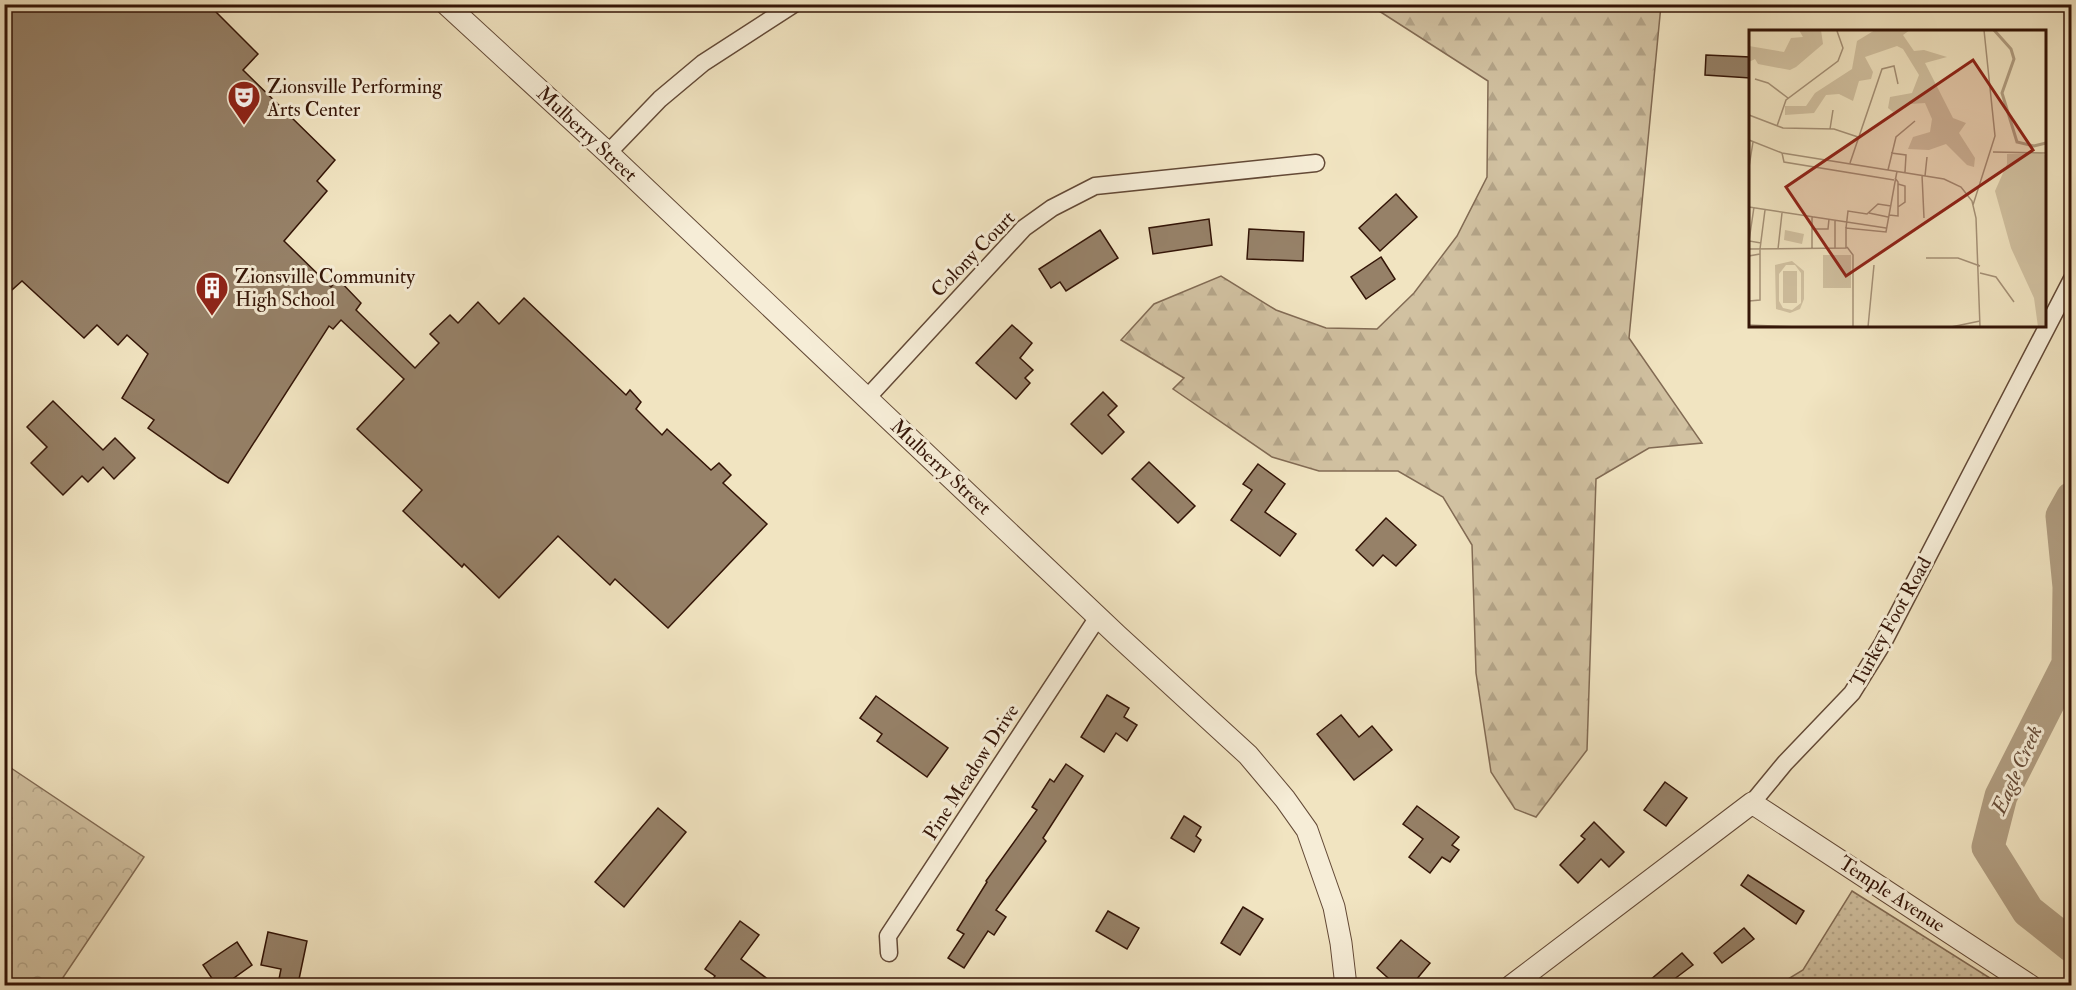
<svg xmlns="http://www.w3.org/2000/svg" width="2076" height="990" viewBox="0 0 2076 990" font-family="'IM FELL Double Pica',serif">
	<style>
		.grass { fill: url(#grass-dots); stroke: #826b54; stroke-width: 1.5 }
		.forest { fill: url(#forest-firs); stroke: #826b54; stroke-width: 1.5 }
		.park { fill: url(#park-crowns); stroke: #826b54; stroke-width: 1.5 }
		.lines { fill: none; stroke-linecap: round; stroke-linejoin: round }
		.river { stroke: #b19e82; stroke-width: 33 }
		.building { fill: #968168; stroke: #341507; stroke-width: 1.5 }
		.minor-casing { stroke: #634936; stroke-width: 19 }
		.tertiary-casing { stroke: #634936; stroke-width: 23 }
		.minor { stroke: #f6edd7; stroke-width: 16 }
		.tertiary { stroke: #f6edd7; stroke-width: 21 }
		.labels { text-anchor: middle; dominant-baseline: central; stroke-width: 6; stroke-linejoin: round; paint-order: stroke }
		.poi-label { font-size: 20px; fill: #341507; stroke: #f6edd7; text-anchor: start }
		.street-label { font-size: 20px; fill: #341507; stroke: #f6edd7 }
		.water-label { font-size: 21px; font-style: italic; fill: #664c38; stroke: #f6edd7 }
		.inset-river { fill: none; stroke: #b19e82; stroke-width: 3 }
		.inset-road { fill: none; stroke: #a59177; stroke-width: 1.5 }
		.view { fill: #8f2418; fill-opacity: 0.15; stroke: #8f2418; stroke-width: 3 }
		.inset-edge { fill: none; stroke: #341507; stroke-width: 3 }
	</style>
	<defs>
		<pattern id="grass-dots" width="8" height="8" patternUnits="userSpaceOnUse" patternTransform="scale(1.5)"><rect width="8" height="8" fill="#d1c1a1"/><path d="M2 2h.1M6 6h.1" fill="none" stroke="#b4a589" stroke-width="1.8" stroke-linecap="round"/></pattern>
		<pattern id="forest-firs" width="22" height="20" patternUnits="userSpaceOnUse" patternTransform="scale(1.5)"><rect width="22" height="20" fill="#d1c1a1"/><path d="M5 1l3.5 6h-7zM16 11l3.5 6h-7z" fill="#b4a589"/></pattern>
		<pattern id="park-crowns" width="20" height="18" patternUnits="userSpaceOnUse" patternTransform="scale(1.5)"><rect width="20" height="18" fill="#d1c1a1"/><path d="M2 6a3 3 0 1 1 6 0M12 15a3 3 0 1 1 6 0" fill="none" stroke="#b4a589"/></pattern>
	</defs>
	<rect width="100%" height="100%" fill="#f1e4c1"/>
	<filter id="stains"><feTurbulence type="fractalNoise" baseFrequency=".00333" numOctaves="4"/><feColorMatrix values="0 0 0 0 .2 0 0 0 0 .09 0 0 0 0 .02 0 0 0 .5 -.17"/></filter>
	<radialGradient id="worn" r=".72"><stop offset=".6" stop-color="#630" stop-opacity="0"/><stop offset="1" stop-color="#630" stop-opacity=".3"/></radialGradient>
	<polygon class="grass" points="1852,891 2001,985 1778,985 1803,970"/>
	<polygon class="forest" points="1362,5 1661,5 1629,338 1702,443 1649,448 1596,479 1587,750 1536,817 1515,809 1491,772 1476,673 1472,545 1443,497 1398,471 1319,471 1272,457 1173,389 1184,378 1121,340 1154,304 1221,276 1276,310 1326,328 1377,329 1414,293 1457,236 1487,177 1488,81 1376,9"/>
	<polygon class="park" points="5,764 144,857 58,985 5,985"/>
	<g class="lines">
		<polyline class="river" points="2072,498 2062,516 2069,587 2068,664 2001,796 1988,847 2028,911 2072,946"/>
	</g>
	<g class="building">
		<polygon points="4,4 208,4 258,54 243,70 335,160 317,181 327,191 284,241 331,287 338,279 361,303 356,310 415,368 439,343 430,334 450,315 458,323 478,302 499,324 524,298 626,395 630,390 641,402 636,409 662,435 667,429 711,470 719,463 731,475 723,483 767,524 668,628 615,579 610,585 558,536 499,598 464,564 462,567 403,511 422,490 357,429 404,379 341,320 333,329 329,326 228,483 219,478 148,428 154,420 122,398 148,354 127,335 118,345 97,325 84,338 22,281 4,297"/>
		<polygon points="1706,55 1750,57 1750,78 1705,75"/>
		<polygon points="1396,194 1417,217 1380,251 1359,228"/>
		<polygon points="1209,219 1212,245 1153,254 1149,228"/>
		<polygon points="1249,229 1304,232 1303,261 1247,259"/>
		<polygon points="1100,230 1118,258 1066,291 1060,282 1051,288 1039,269"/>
		<polygon points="1381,257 1395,279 1366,299 1351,277"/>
		<polygon points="1012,325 1032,343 1020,358 1033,370 1025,378 1030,383 1016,399 976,363"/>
		<polygon points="1103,392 1117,406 1108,415 1124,432 1102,454 1071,424"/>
		<polygon points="53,401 103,450 115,438 135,458 114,479 103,467 88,482 82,476 63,495 31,463 47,447 27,427"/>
		<polygon points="1149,462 1195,506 1178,523 1132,479"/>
		<polygon points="1258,464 1285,484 1265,512 1296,534 1280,556 1231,520 1252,490 1243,484"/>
		<polygon points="1386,518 1416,545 1396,566 1383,555 1373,566 1356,550"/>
		<polygon points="1107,695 1129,708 1124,717 1137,725 1127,741 1116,733 1104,752 1081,737"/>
		<polygon points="876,696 948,748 927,777 877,741 882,734 860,718"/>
		<polygon points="1341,715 1359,737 1372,726 1392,750 1354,780 1317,734"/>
		<polygon points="1066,764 1083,776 1043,838 1046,841 996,910 1006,917 994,935 988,931 964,968 948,958 964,934 957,930 987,882 986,881 1037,810 1032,807 1050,779 1054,782"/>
		<polygon points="1665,782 1687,798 1666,826 1644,810"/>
		<polygon points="1417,806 1459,837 1452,845 1459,850 1450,862 1442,857 1430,873 1409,857 1423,839 1403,824"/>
		<polygon points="658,808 686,832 624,907 595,882"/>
		<polygon points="1184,816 1201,827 1196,836 1201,840 1194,852 1171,838"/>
		<polygon points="1594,822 1624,852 1609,867 1601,859 1578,883 1560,865 1585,839 1581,836"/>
		<polygon points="1748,875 1804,911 1796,924 1741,885"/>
		<polygon points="1243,907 1263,919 1240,955 1221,943"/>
		<polygon points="1108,911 1139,928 1127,949 1096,931"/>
		<polygon points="740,921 759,935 741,959 777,986 708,986 715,976 705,969"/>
		<polygon points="1744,928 1754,939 1722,963 1714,953"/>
		<polygon points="268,932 307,941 298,984 279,979 281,969 261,965"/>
		<polygon points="1401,940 1430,963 1411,986 1397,986 1377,968"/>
		<polygon points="237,942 252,965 234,978 239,986 217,986 203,965"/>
		<polygon points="1682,953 1693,965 1665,986 1643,986"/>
	</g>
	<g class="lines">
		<g class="minor-casing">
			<g id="minor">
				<polyline points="608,153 660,99 703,63 794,4"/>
				<polyline points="867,398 1024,228 1052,208 1095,186 1316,163"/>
				<polyline points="1752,803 1785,763 1852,693 1883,643 2072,279"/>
				<polyline points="889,953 888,936 1098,617"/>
			</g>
		</g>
		<g class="tertiary-casing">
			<g id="tertiary">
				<polyline points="446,4 608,153 1117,635 1248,755 1285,799 1307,830 1334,907 1341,943 1346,986"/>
				<polyline points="1511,986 1752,803 2031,986"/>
			</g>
		</g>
		<use href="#minor" class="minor"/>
		<use href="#tertiary" class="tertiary"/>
	</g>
	<defs>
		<g id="theatre-pin" transform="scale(1.725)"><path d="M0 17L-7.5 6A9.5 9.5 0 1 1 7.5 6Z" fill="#8f2418" stroke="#f6edd7"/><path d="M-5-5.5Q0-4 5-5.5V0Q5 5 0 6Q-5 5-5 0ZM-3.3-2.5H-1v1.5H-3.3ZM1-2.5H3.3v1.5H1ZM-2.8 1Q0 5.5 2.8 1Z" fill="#fff"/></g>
		<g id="building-pin" transform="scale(1.725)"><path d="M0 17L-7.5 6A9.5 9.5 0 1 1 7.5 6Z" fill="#8f2418" stroke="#f6edd7"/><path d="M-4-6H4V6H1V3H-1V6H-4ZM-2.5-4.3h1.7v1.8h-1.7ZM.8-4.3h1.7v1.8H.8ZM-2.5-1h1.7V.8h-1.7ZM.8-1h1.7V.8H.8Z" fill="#fff"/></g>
	</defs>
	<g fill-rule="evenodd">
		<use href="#theatre-pin" x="244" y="97"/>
		<use href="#building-pin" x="212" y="288"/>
	</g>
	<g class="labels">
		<g class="poi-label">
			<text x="267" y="86">Zionsville Performing<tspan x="267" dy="23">Arts Center</tspan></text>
			<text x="235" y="276">Zionsville Community<tspan x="235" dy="23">High School</tspan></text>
		</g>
		<g class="street-label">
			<text transform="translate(587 134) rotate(43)">Mulberry Street</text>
			<text transform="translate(973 254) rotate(-46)">Colony Court</text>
			<text transform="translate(941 467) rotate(43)">Mulberry Street</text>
			<text transform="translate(1891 622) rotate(-61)">Turkey Foot Road</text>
			<text transform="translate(971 772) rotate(-57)">Pine Meadow Drive</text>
			<text transform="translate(1892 894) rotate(33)">Temple Avenue</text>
		</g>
		<g class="water-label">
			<text transform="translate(2017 770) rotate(-66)">Eagle Creek</text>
		</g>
	</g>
	<g transform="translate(1749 30)">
		<rect width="297" height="297" fill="#f1e4c1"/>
		<path d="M292,123L297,125V297H289L285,268L262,218L246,161L258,134V124Z" fill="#d1c1a1"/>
		<path d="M50,0H72L74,14L47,37L41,40L9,34L6,29L0,32V16L35,22L42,8L54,7ZM126,0H161L154,5L165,21L175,20L198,27L176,33L204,88L217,93L210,103L226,128L225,137L218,135L197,114L180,120L159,119L164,107L181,102L183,89L176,73L161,74L144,82L139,78L141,67L163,63L170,45L154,19L148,16L116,27L124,42L122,49L110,51L104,71L90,64L77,65L65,83L36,85V76H57L66,63L103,39L108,11Z" fill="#d1c1a1"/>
		<path d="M74,225H102V258H74Z" fill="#d1c1a1"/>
		<path d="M36,200L55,204L53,214L35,210ZM43,231L55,241V269L51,279L41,283L27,279L26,235ZM37,235H46L52,243V273L43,280L34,278L30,271V244ZM34,241H48V273H34Z" fill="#d1c1a1" fill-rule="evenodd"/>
		<path class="inset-river" d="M245,0L262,19L265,29L253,63L268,112L285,116L297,113"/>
		<path class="inset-road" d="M6,49L19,53L39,68M0,85L34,98L85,99L109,107M28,96L37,70L89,31L94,18L88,1M81,99L84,80M0,110L33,123L195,149L212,157L223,171L227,188L231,297M244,122L297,123M33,123L35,132L145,150M142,123L157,125L156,142M101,133L133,39L145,36L149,54M0,137L4,112M139,140L147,107L166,91M173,145L175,188M176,146L178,127M224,175L246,106L235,0M0,177L137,198M5,177L0,211L12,213M149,177L156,172V156L149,154M120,183L139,187M140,185L149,186V152L146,148M63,186V219M97,198L99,181L118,184L129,174L142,176M63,199H79L80,189M98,217L104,225V297M0,219L97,218V198L137,202L148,141M29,219L33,183M86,219V190M177,228H209L231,236M231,243L247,247L265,272M0,256V226L11,224M0,271L11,270V219L16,180M0,295L50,297M119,297L125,235M202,297L231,291"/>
		<path class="view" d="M224,30L284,120L97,246L37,157Z"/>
		<rect width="297" height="297" class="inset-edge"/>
	</g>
	<rect width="2076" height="990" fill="none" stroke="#f1e4c1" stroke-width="24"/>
	<rect x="6" y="6" width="2064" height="978" fill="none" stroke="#341507" stroke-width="3"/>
	<rect x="12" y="12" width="2052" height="966" fill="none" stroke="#341507" stroke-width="1.5"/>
	<rect width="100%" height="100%" filter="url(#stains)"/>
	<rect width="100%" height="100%" fill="url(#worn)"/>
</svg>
